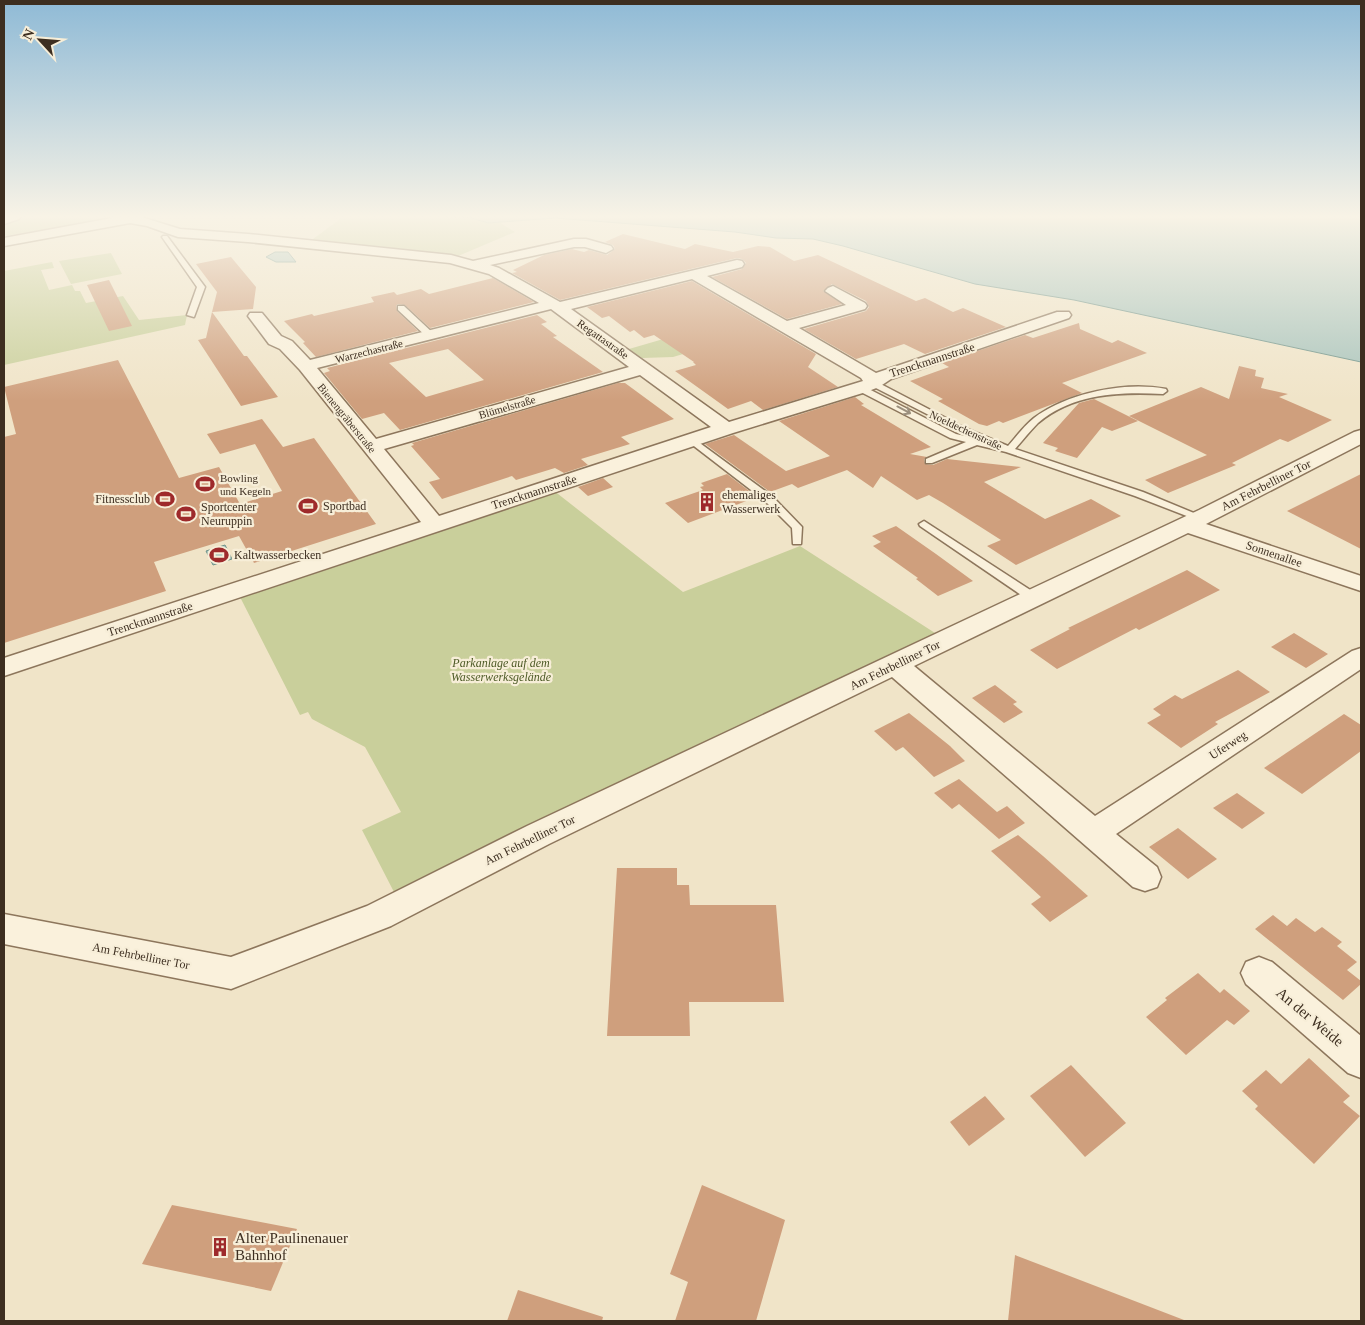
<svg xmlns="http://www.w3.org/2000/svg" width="1365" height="1325" viewBox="0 0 1365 1325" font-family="Georgia,serif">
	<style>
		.green { fill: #c9cf9b }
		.water { fill: #a9c4bc; stroke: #6f938a }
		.building { fill: #cf9f7d; fill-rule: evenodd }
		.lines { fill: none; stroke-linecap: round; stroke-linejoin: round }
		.lane-casing { stroke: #8d765c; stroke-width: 3 }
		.street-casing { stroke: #8d765c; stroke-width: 3 }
		.lane { fill: #faf1dc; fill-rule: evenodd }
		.street { fill: #faf1dc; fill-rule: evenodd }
		.oneway { stroke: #9c907e }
		.labels { text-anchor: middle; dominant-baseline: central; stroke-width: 4.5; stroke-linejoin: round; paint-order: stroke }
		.far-street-label { font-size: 11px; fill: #3d2e20; stroke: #f7eed8 }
		.far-poi-label { font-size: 11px; fill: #3d2e20; stroke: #f7eed8; text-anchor: start }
		.street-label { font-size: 12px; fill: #3d2e20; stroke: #f7eed8 }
		.poi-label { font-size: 12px; fill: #3d2e20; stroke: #f7eed8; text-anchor: start }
		.park-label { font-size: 12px; font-style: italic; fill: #4d5a26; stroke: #f7eed8 }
		.near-street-label { font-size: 15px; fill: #3d2e20; stroke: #f7eed8 }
		.near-poi-label { font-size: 15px; fill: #3d2e20; stroke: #f7eed8; text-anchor: start }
	</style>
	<rect width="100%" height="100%" fill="#f0e4c8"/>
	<g class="green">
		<polygon points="25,216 82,216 114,219 72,228 69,226 4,236 4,224"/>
		<polygon points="344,216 468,217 488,223 499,222 515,232 451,259 305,245"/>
		<polygon points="111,253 122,274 71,284 59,261"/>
		<polygon points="52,262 54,268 41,270 49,290 72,285 75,291 80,291 86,303 123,296 139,320 187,315 185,325 4,365 4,271"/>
		<polygon points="684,333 707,347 673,357 642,358 629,349"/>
		<polygon points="553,490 683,592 800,546 935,633 394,892 362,830 401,812 365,747 312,719 308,712 300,715 239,595"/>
	</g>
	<g class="water">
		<polygon points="418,216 1361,216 1361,362 1074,300 975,284 843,246 813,239 776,238 735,232 555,218 488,223 468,217"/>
		<polygon points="275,252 288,252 296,262 276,262 266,257"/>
		<polygon points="225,545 232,559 213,565 206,551"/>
	</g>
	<g class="building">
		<polygon points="623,234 685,249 695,244 733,252 758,246 770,247 794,261 818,255 916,301 925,298 953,312 963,308 1006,327 925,354 904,344 856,359 804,329 866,311 869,307 866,301 832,284 823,291 842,304 787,319 712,277 742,269 746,263 742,259 737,258 560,300 512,273 517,272 513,270 544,255 572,249 584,252 589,250 607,255 615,249 613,245 605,242"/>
		<polygon points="231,257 256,287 253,309 212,312 217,292 196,264"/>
		<polygon points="493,278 534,302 430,328 405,305 398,304 396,306 397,311 418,331 316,357 303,343 305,342 284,321 312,314 314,316 374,302 371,297 394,292 397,295 421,289 429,294"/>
		<polygon points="109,280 132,326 109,331 87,285"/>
		<polygon points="692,281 816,354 808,367 838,387 763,410 751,401 728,409 675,371 696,365 693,362 694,362 654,335 644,338 634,330 630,332 609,316 602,318 587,307"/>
		<polygon points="212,312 244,356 247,356 278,397 241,406 198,340 206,338"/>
		<path d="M537,315L547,322L541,324L557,336L553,337L603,372L400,430L384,413L362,419L324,373L330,371L327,368ZM448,349L484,380L426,397L389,363Z"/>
		<polygon points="1079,323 1080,329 1112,343 1118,340 1147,353 1062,383 1082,393 1003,423 999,421 987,426 979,424 938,401 943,399 910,381 949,367 942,363 1025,335 1033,338"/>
		<polygon points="118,360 179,478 219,467 240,504 282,491 255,444 220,454 207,434 262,419 283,447 314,438 376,524 254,563 239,536 154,562 166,591 4,643 4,437 16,434 4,387"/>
		<polygon points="1239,366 1256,370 1255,376 1264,378 1261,388 1288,394 1279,397 1332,420 1288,442 1280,439 1232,463 1236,465 1168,493 1145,480 1207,455 1129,416 1201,387 1229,399"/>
		<polygon points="618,383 625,383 674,419 621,437 630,444 581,459 588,465 564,473 555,468 516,480 512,476 442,499 429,482 440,479 411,446 414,445 412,443"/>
		<polygon points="855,397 864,404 861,405 931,447 910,454 927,457 924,459 925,464 933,465 947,459 1021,467 984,482 1045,519 1091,499 1121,516 1016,565 987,546 1001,540 943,503 929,495 917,500 881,476 873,488 847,470 798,488 792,484 770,492 705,444 734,435 786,471 830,456 779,421"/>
		<polygon points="1094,399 1138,421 1112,431 1102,427 1077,458 1055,451 1058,448 1043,443 1079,403"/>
		<polygon points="727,474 757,497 688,523 665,503 703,490 700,487 704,486 701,483"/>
		<polygon points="1361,474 1361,549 1287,511"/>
		<polygon points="603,478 613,487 588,496 578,487"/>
		<polygon points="896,526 936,554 973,581 938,596 916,579 918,578 873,546 881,542 872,536"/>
		<polygon points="1187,570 1220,590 1139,630 1136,628 1057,669 1030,650 1070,629 1068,628"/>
		<polygon points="1294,633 1328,654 1306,668 1271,647"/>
		<polygon points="1238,670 1270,692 1215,722 1218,724 1181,748 1147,723 1161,715 1153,709 1175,695 1182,699"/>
		<polygon points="995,685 1017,702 1013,704 1023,712 1004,723 972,698"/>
		<polygon points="909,713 950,746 965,761 934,777 903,747 896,751 874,731"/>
		<polygon points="1344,714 1361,725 1361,751 1302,794 1264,768"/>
		<polygon points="959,779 997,812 1007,806 1025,823 999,839 959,804 952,809 934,793"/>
		<polygon points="1237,793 1265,813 1242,829 1213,808"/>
		<polygon points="1178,828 1217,859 1188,879 1149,847"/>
		<polygon points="1018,835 1043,856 1088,896 1050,922 1031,904 1041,897 991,851"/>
		<polygon points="617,868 677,868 677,885 689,885 690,905 776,905 784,1002 689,1002 690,1036 607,1036"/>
		<polygon points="1273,915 1287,926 1296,918 1315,932 1322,927 1342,942 1337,946 1357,962 1347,970 1361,981 1361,984 1343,1000 1255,929"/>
		<polygon points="1198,973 1220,993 1224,989 1250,1011 1234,1025 1227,1020 1186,1055 1146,1017 1167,1000 1165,998"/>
		<polygon points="1309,1058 1350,1096 1343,1102 1360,1116 1314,1164 1255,1109 1258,1106 1242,1091 1266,1070 1281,1084"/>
		<polygon points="1071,1065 1126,1123 1085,1157 1030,1096"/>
		<polygon points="985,1096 1005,1119 969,1146 950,1122"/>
		<polygon points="702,1185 785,1220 756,1321 675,1321 688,1282 670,1274"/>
		<polygon points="172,1205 297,1229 271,1291 142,1264"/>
		<polygon points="1015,1255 1184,1320 1184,1321 1008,1321"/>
		<polygon points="518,1290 603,1317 602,1321 507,1321"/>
	</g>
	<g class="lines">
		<g class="lane-casing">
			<g id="lane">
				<polygon points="163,236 167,236 205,287 194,317 187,315 197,287 162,237"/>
				<polygon points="398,306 404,306 434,334 434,338 428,338 398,310"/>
				<path d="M873,380L965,428L1008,446C1016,437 1024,426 1034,418C1067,393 1125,381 1166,389L1167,391L1163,394C1119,392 1074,393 1038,423C1030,431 1023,440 1015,449L1143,492L1206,518L1205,520H1197L1135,496L1006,452L977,445L932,463H926V459L966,442L950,438L857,390V386H863L956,434L974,438L870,385V381Z"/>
				<polygon points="693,438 772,496 802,527 801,544 793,544 792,528 764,500 690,443 690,439"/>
				<polygon points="924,521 1038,595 1040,598 1038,601 1030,601 920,526 919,524"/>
			</g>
		</g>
		<g class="street-casing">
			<g id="street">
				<polygon points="4,216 21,216 19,219 4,224"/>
				<path d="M110,216H138L180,229L248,234L451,255L473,261L574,239H586L611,246L613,249L606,253L585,247H574L490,265L499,268L560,302L737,260L742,261L744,264L742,267L707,276L787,321L846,305L825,291L828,288L833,286L865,303L867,306L865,309L799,328L876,373L1057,312H1069L1071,315L1069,318L891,379L879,387L866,392L733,433L4,676V658L421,522L300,370L280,349L269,344L248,316L250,313H262L281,336L292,341L310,360L539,303L489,274L450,263L248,242L178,237L147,226L130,223L4,246V238L112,218ZM692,279L861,378L863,381L729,422L571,309ZM551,309L629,367L376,439L317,368ZM640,375L711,427L439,516L384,449Z"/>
				<polygon points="1361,430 1361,444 1206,524 1361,576 1361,591 1188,533 914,666 1095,816 1352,651 1361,648 1361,669 1116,834 1157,867 1161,877 1157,887 1145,891 1133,887 892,677 549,844 391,926 231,989 4,944 4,914 231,957 367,906 527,826 1199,510 1354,432"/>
				<polygon points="1259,957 1272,962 1361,1036 1361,1078 1348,1073 1246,984 1241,973 1246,962"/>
			</g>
		</g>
		<use href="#lane" class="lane"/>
		<use href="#street" class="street"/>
	</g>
	<defs><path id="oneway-shaft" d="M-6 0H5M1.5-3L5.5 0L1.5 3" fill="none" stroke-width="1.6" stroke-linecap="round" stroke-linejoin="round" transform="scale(1.25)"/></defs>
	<use class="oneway" href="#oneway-shaft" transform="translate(904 410) rotate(28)"/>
	<linearGradient id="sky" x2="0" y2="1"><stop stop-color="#8fbad6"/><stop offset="0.54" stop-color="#f8f3e6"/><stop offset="1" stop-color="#f8f3e6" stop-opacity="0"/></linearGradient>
	<rect width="1365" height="401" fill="url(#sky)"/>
	<defs>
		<g id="stadium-bare" transform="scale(1.5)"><path d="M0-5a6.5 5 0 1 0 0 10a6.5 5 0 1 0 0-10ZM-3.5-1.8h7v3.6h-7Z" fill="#9e2a2b" stroke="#f7eed8" stroke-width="2.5" paint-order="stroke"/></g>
		<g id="building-bare" transform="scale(1.5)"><path d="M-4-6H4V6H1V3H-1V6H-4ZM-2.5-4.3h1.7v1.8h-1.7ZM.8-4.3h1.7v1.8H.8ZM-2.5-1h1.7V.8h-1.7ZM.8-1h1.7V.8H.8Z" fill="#9e2a2b" stroke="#f7eed8" stroke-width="2.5" paint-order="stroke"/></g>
	</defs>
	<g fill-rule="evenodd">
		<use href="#stadium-bare" x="205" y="484"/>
		<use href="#stadium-bare" x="165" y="499"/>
		<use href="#building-bare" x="707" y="502"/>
		<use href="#stadium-bare" x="308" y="506"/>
		<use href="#stadium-bare" x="186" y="514"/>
		<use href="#stadium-bare" x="219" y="555"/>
		<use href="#building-bare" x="220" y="1247"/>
	</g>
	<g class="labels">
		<g class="far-street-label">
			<text transform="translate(603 339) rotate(35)">Regattastraße</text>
			<text transform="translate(369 351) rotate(-14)">Warzechastraße</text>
			<text transform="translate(507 407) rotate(-16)">Blümelstraße</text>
			<text transform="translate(347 418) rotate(51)">Bienengräberstraße</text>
			<text transform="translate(966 430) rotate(25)">Noeldechenstraße</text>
		</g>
		<g class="far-poi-label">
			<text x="220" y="478">Bowling<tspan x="220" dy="13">und Kegeln</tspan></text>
		</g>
		<g class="street-label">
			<text transform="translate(932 360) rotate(-18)">Trenckmannstraße</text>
			<text transform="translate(1266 485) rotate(-27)">Am Fehrbelliner Tor</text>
			<text transform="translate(534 492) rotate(-18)">Trenckmannstraße</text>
			<text transform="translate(1274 554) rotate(19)">Sonnenallee</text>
			<text transform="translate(150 619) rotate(-18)">Trenckmannstraße</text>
			<text transform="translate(895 665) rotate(-26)">Am Fehrbelliner Tor</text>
			<text transform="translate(1228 745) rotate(-33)">Uferweg</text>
			<text transform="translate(530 840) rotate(-26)">Am Fehrbelliner Tor</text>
			<text transform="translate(141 956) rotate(11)">Am Fehrbelliner Tor</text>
		</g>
		<g class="poi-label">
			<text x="722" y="495">ehemaliges<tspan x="722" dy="14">Wasserwerk</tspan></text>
			<text x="150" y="499" text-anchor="end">Fitnessclub</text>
			<text x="323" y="506">Sportbad</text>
			<text x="201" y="507">Sportcenter<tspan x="201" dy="14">Neuruppin</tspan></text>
			<text x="234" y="555">Kaltwasserbecken</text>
		</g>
		<g class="park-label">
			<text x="501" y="663">Parkanlage auf dem<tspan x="501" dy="14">Wasserwerksgelände</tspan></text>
		</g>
		<g class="near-street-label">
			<text transform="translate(1310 1017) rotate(40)">An der Weide</text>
		</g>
		<g class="near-poi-label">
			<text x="235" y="1238">Alter Paulinenauer<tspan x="235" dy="17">Bahnhof</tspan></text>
		</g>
	</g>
	<rect width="1365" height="1325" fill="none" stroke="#3d2e20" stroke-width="10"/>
	<g transform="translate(40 40) rotate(296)" stroke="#f7eed8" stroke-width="4" paint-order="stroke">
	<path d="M0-4L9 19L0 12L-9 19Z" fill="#3d2e20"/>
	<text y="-8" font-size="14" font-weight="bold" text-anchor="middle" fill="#3d2e20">N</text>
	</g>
</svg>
